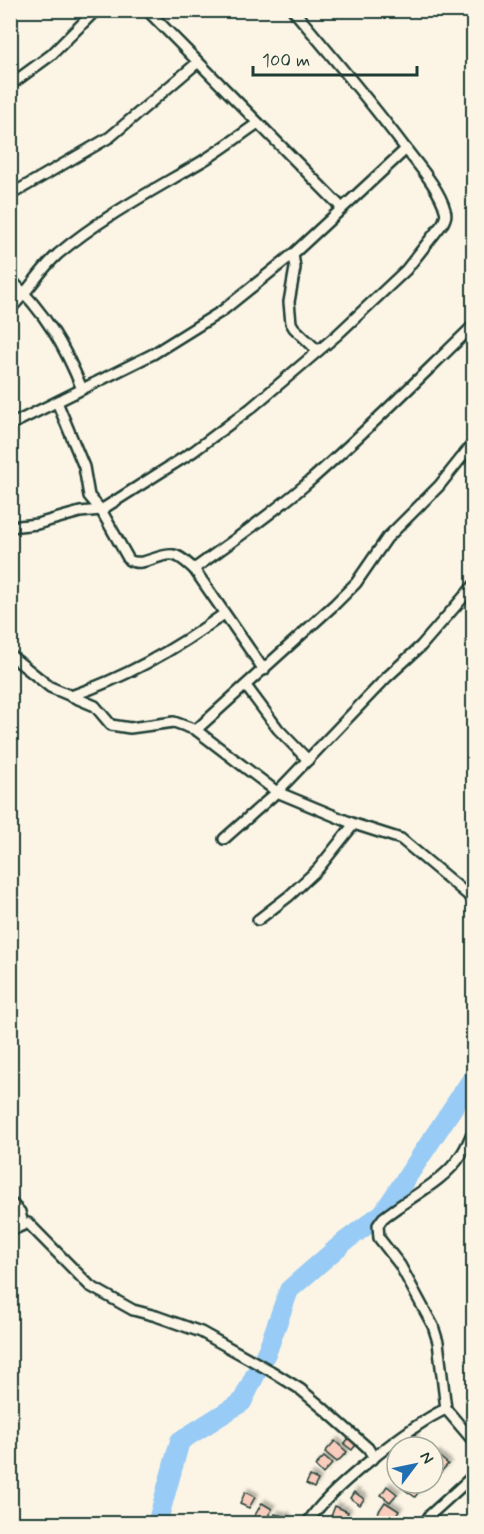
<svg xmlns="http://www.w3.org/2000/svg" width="484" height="1534" viewBox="0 0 484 1534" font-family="Mynerve,sans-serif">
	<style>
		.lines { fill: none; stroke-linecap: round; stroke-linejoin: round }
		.river { stroke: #98cbf5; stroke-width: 20 }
		.building { fill: #f9ccbd; stroke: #1f3d34; stroke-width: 1.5; filter: url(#shadow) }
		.street-casing { stroke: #1f3d34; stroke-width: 14 }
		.street { stroke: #fcf5e5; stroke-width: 9 }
	</style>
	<defs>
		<filter id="shadow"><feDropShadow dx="3.5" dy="-3.5" stdDeviation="1.5" flood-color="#0004"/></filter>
	</defs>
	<rect width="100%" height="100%" fill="#fcf5e5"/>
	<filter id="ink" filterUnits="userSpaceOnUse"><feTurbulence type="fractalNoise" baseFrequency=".0167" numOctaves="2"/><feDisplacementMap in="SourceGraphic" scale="12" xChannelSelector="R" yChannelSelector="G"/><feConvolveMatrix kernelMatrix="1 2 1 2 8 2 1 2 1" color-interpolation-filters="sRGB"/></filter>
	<g filter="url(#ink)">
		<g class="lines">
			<polyline class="river" points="157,1524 180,1441 242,1402 268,1349 289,1290 344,1242 383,1213 474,1076"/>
		</g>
		<g class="building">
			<polygon points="409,1433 415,1439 407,1447 400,1447 398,1445"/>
			<polygon points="351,1436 358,1442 352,1450 344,1444"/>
			<polygon points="335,1441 347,1452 337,1462 325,1452"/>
			<polygon points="436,1454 448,1464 439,1474 433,1469 433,1457"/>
			<polygon points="324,1457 332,1464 323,1474 315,1466"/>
			<polygon points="310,1476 318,1480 314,1488 306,1484"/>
			<polygon points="404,1483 413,1483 421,1489 415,1497 401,1487"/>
			<polygon points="387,1486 397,1494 390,1502 381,1495"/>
			<polygon points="245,1492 255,1497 249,1508 240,1504"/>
			<polygon points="354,1492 364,1499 360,1505 350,1498"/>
			<polygon points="385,1502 399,1511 391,1523 377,1514"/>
			<polygon points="262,1503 272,1509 264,1523 254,1517"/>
			<polygon points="335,1506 348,1512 343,1524 330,1519"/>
			<polygon points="275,1514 287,1517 285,1524 273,1523"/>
		</g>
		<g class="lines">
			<g class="street-casing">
				<g id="street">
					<polyline points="147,10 341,207"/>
					<polyline points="10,85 51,55 96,10"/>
					<polyline points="10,195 110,137 197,63"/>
					<polyline points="293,254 295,268 289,302 291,323 294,328 318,351"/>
					<path d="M10,279C44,311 65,346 82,389"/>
					<path d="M10,309C29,291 38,272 58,254C102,217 152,191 201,162C221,150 239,136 258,123"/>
					<path d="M57,402L84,467L89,496L101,510L129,560C142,568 159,553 173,555C181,556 188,564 194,569L264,670"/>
					<polyline points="10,425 153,354 222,311 293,254 406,149"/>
					<path d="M10,527L37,524L80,512L101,510L194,451L251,408L337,335L406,270L443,223C445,219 447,215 445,210C440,190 419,166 406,149C370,101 332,56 293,10"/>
					<path d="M194,569C231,542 269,516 304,486C363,435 417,380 474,325"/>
					<polyline points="10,655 50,687 95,706 111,725 130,728 174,722 196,730 277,792 354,824 401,839 474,900"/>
					<polyline points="246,686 278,729 308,760"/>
					<path d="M71,696C127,677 176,649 224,614"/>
					<polyline points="196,730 335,604 356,583 387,538 439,486 474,442"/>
					<polyline points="224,839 277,792 387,677 421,646 474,585"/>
					<polyline points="258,920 289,896 318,869 354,824"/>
					<path d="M474,1129C470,1137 467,1147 461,1155C443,1183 409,1197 383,1218L378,1225L379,1238L400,1265L433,1326L438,1342L446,1409L474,1442"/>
					<polyline points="10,1202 20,1212 23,1224"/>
					<polyline points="10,1231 28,1223 90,1286 133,1310 156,1316 201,1332 271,1371 300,1389 324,1409 368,1448 374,1458"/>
					<path d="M307,1524C324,1493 413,1423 446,1409"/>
					<polyline points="424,1524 430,1515 474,1475"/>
				</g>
			</g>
			<use href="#street" class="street"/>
		</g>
	</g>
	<rect width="484" height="1534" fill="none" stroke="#fcf5e5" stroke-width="36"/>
	<rect x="18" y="18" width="448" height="1498" fill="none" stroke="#1f3d34" stroke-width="2" filter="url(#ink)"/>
	<g transform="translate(415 1465) rotate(58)"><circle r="28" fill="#fcf5e5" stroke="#a4ab9e" stroke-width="1.5"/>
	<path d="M0-4.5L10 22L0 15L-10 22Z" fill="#1f6fb2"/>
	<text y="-9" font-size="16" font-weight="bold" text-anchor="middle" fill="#1f3d34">N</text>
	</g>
	<path d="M253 66v9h164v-9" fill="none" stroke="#1f3d34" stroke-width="3"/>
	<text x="262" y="66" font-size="18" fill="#1f3d34" stroke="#fcf5e5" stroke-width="4.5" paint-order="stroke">100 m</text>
</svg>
